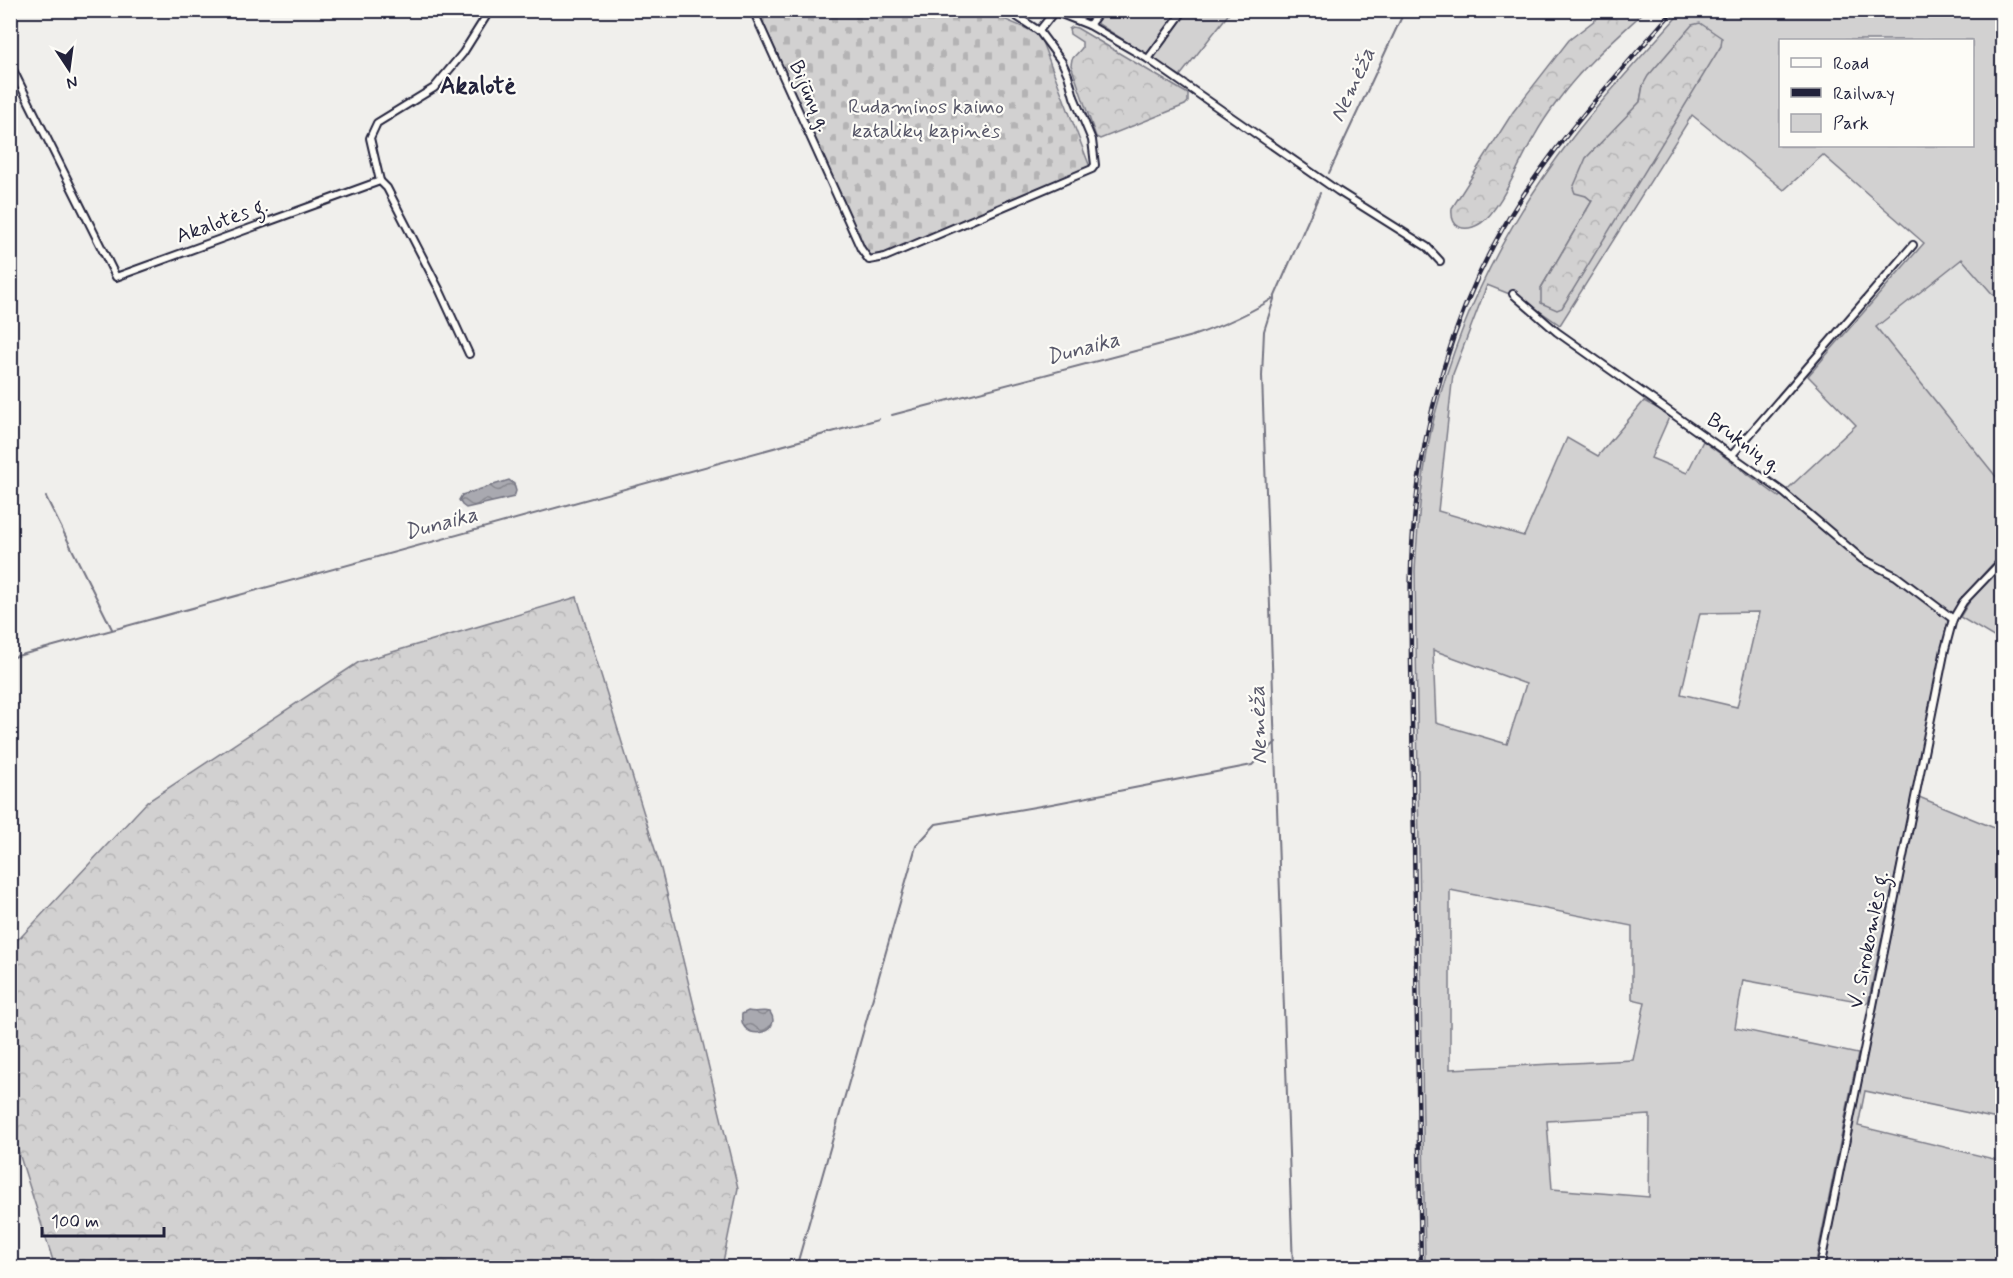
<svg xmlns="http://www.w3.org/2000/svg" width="2013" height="1278" viewBox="0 0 2013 1278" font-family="Mynerve,sans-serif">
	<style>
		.built { fill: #e0e0df }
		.green { fill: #d2d1d1; stroke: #7a7a86; stroke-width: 1.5; fill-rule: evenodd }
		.forest { fill: url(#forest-crowns); stroke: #7a7a86; stroke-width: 1.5 }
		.cemetery { fill: url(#cemetery-stones); stroke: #7a7a86; stroke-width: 1.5 }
		.water { fill: url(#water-waves); stroke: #737381; stroke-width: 1.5 }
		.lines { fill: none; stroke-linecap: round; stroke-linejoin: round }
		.stream { stroke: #737381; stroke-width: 2 }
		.street-casing { stroke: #22223b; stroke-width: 10 }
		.street { stroke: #fdfcf7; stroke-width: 6 }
		.rail-casing { stroke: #22223b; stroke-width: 4.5 }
		.rail { stroke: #fdfcf7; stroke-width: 2; stroke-dasharray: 7; stroke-linecap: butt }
		.labels { text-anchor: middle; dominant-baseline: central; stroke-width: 4.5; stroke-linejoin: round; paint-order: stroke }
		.street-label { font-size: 21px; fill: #22223b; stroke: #fdfcf7 }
		.park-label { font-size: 21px; fill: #575768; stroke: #fdfcf7 }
		.water-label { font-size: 22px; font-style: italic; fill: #58586a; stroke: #fdfcf7 }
		.quarter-label { font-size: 24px; font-weight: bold; fill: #22223b; stroke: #fdfcf7 }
	</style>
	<defs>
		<pattern id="forest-crowns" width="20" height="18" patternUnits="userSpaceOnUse" patternTransform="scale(1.5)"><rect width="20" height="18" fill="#d2d1d1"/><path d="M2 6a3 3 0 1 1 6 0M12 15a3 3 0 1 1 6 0" fill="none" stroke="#b4b3b4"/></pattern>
		<pattern id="cemetery-stones" width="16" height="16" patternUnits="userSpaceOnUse" patternTransform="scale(1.5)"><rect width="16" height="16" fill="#d2d1d1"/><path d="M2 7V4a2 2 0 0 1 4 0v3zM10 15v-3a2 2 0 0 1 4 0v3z" fill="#b4b3b4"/></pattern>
		<pattern id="water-waves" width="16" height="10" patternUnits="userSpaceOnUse" patternTransform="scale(1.5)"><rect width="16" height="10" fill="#a9a9b0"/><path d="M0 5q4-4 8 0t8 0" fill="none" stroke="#898990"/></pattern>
	</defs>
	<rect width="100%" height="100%" fill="#f0efec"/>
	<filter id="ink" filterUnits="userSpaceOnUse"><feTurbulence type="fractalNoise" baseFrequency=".0167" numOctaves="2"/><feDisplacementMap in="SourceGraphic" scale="12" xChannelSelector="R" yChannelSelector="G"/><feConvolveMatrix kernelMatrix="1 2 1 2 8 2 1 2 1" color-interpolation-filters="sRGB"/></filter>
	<g filter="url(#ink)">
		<polygon class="built" points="1963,259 2002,305 2002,484 1876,327"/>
		<g class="green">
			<polygon points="1067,11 1231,11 1180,76 1089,18"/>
			<path d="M1682,11H2002V305L1962,259L1876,327L2002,484V554C1981,576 1962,596 1949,623L1868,1003L1743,980L1735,1028L1858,1054L1815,1267L1425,1268L1415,571C1418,519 1422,468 1434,418C1460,315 1508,221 1572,138C1606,94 1645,53 1682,11ZM1780,40H1972V146H1780ZM1721,46L1541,288L1592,201L1586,196V159L1640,102L1643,85ZM1692,115L1784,190L1823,155L1924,243L1808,376L1856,425L1779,497L1703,441L1687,473L1651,458L1670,415L1644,401L1598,456L1567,438L1524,536L1438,511L1453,374L1487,285L1522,299L1560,325ZM1759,612L1737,707L1681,694L1700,613ZM1433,650L1526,684L1507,744L1436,723ZM1450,890L1632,926V999L1645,1002L1633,1060L1450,1069ZM1650,1115L1649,1197L1552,1189L1547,1121Z"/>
			<polygon points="2002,567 2002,642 1960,617 1971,599"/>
			<polygon points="1919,797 2002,831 2002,1120 1865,1091 1858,1126 2002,1161 2002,1267 1824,1267"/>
		</g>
		<g class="forest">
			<path d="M1608,10L1645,11C1615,39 1583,66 1559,99C1550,111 1541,124 1534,137C1521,158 1500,211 1481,223C1465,233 1450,229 1452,208L1513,112L1569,40Z"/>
			<polygon points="1700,23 1722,38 1721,46 1562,308 1557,310 1541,303 1541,288 1592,201 1586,196 1575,193 1573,188 1586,158 1640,102 1643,85 1648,76 1692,25"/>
			<polygon points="1072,27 1077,28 1188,94 1188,102 1185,105 1100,139 1096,137 1071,65 1072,59 1082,48 1082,42 1070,34 1069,29"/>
			<polygon points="577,597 661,869 738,1188 722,1267 55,1267 11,1128 11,944 21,937 147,802 359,662"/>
		</g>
		<polygon class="cemetery" points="758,11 985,11 1039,34 1090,167 880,257 873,257 866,253"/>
		<g class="water">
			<polygon points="509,480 514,484 516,491 514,497 466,508 462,505 459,500 462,495"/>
			<path d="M748,1011C756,1013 762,1010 770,1012C785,1034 738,1044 742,1014Z"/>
		</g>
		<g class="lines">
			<g class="stream">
				<polyline points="1329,173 1405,10"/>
				<path d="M892,415L1192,336C1222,326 1249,314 1275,297"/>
				<polyline points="46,497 112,629"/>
				<polyline points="10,658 879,419"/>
				<polyline points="796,1268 916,846 936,824 1052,804 1252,765 1276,742"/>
				<polyline points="1293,1268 1262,376 1264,331 1275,296 1320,193"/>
			</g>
			<g class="street-casing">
				<g id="street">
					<polyline points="753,10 861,249 869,260 885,257 1092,169 1095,165 1092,140 1074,97 1068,75 1062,62 1039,31 1007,10"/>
					<polyline points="1051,10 1089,25 1148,59 1338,191 1427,247 1440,261"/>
					<polyline points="1089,25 1101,10"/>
					<polyline points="1039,31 1054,12"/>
					<polyline points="1148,59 1184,10"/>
					<polyline points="10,64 116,277 380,181 387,188 440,291 469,354"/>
					<polyline points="380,181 370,138 377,123 434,88 463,53 490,10"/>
					<polyline points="1513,294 1557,332 1783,492 1862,559 1896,576 1953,619"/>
					<polyline points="1732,455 1913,245"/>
					<polyline points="1820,1268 1945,649 1953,619 1963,602 2002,561"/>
				</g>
			</g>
			<use href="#street" class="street"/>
			<g class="rail-casing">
				<path id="rail" d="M1421,1268L1411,659C1411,614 1409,568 1414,523C1422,423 1453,315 1503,228C1549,148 1613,80 1674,10"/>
			</g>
			<use href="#rail" class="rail"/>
		</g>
	</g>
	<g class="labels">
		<g class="street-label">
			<text transform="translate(810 96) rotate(66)">Bijūnų g.</text>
			<text transform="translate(222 221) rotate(-20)">Akalotės g.</text>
			<text transform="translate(1744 443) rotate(36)">Bruknių g.</text>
			<text transform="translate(1869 940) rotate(-79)">V. Sirokomlės g.</text>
		</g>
		<g class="park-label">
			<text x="926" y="107">Rudaminos kaimo<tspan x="926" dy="24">katalikų kapinės</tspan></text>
		</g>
		<g class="water-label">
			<text transform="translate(1353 85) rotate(-65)">Nemėža</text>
			<text transform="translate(1083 349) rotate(-15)">Dunaika</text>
			<text transform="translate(441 524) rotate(-15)">Dunaika</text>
			<text transform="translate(1259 725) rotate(-92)">Nemėža</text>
		</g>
		<g class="quarter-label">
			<text x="478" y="86">Akalotė</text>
		</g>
	</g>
	<rect width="2013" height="1278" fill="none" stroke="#fdfcf7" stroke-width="36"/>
	<rect x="18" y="18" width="1977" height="1242" fill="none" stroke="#22223b" stroke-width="2" filter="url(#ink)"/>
	<rect x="1779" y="39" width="195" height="108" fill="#fdfcf7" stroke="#a5a5ac" stroke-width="1.5"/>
	<rect x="1791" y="58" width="30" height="9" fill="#fdfcf7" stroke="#a5a5ac" stroke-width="1.5"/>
	<text x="1833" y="69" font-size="18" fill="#22223b">Road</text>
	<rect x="1791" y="88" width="30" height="9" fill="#22223b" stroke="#a5a5ac" stroke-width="1.5"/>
	<text x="1833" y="99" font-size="18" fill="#22223b">Railway</text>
	<rect x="1791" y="114" width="30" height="18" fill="#d2d1d1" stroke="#a5a5ac" stroke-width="1.5"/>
	<text x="1833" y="129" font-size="18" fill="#22223b">Park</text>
	<g transform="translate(69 69) rotate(167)" stroke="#fdfcf7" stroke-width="4.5" paint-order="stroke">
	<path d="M0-4.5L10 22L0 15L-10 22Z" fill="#22223b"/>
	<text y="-9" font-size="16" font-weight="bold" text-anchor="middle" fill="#22223b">N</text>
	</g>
	<path d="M42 1227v9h122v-9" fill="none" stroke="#22223b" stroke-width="3"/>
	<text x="51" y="1227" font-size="18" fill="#22223b" stroke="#fdfcf7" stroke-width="4.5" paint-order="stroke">100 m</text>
</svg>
